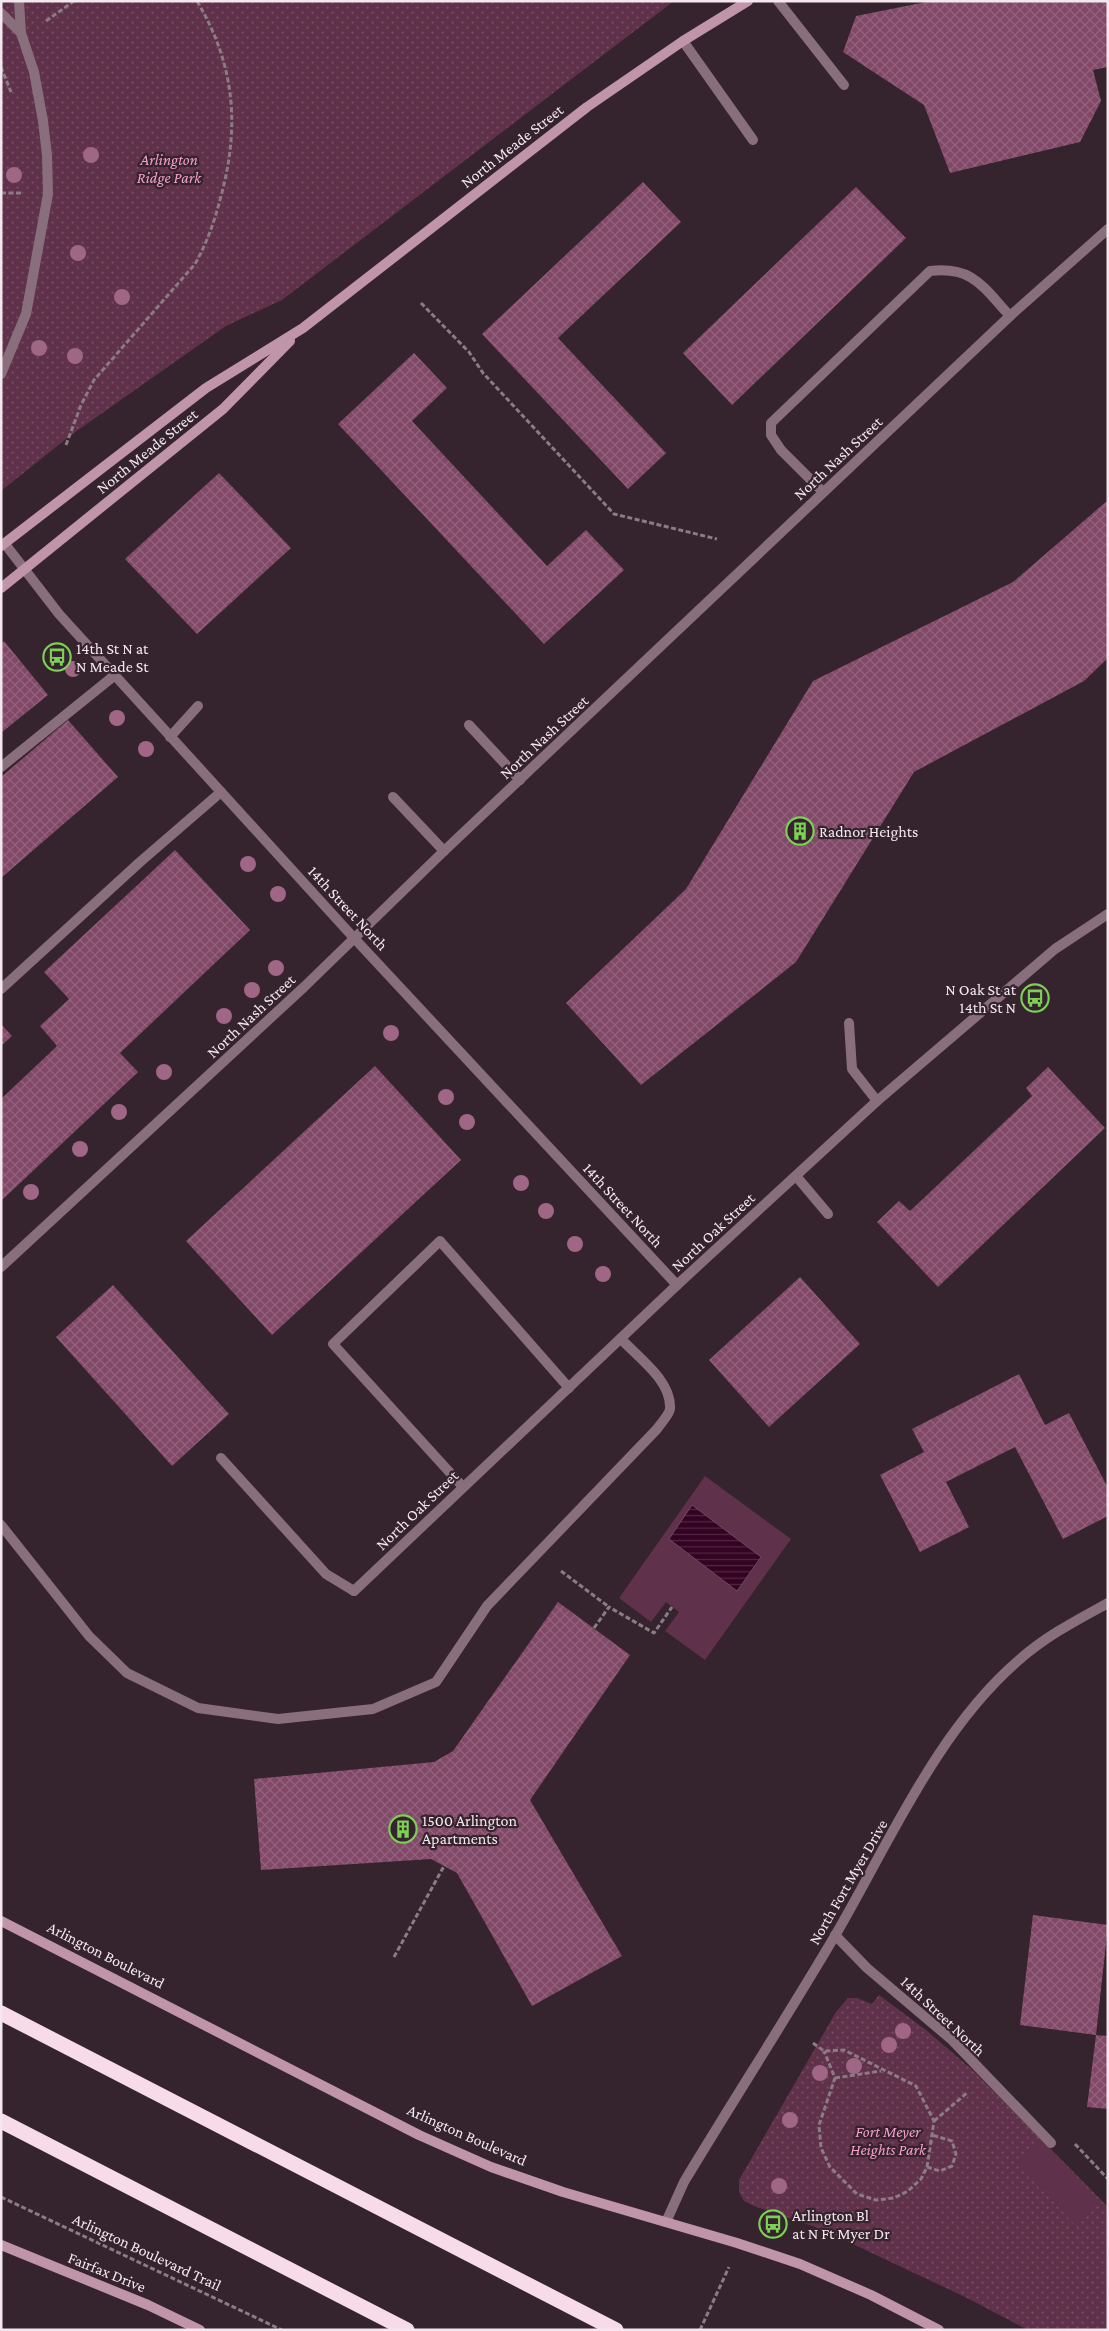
<svg xmlns="http://www.w3.org/2000/svg" width="1109" height="2331" viewBox="0 0 1109 2331" font-family="'Crimson Pro',serif">
	<style>
		.park { fill: url(#park-dots) }
		.garden { fill: #5f314a }
		.water { fill: url(#water-rules); stroke: #6e475f }
		.building { fill: url(#building-cross-hatch) }
		.lines { fill: none; stroke-linecap: round; stroke-linejoin: round }
		.path { stroke: #8b7c84; stroke-width: 3; stroke-dasharray: 5 2.5; stroke-linecap: butt }
		.lane { stroke: #896e7c; stroke-width: 10 }
		.street { stroke: #896e7c; stroke-width: 10 }
		.secondary { stroke: #c095aa; stroke-width: 10 }
		.highway { stroke: #f7dbe9; stroke-width: 15 }
		.tree { fill: #9f6785 }
		.labels { text-anchor: middle; dominant-baseline: central; stroke-width: 4.5; stroke-linejoin: round; paint-order: stroke }
		.street-label { font-size: 16px; fill: #f4e8ee; stroke: #35232d }
		.park-label { font-size: 16px; font-style: italic; fill: #f69fcd; stroke: #35232d }
		.poi-label { font-size: 16px; fill: #f4e8ee; stroke: #35232d; text-anchor: start }
	</style>
	<defs>
		<pattern id="park-dots" width="8" height="8" patternUnits="userSpaceOnUse" patternTransform="scale(1.25)"><rect width="8" height="8" fill="#5f314a"/><path d="M2 2h.1M6 6h.1" fill="none" stroke="#774f64" stroke-width="1.8" stroke-linecap="round"/></pattern>
		<pattern id="water-rules" width="6" height="5" patternUnits="userSpaceOnUse" patternTransform="scale(1.25)"><rect width="6" height="5" fill="#340222"/><path d="M0 2.5h6" fill="none" stroke="#522742"/></pattern>
		<pattern id="building-cross-hatch" width="8" height="8" patternUnits="userSpaceOnUse" patternTransform="scale(1.25)"><rect width="8" height="8" fill="#814867"/><path d="M0 0l8 8M0 8l8-8" fill="none" stroke="#93627d"/></pattern>
	</defs>
	<rect width="100%" height="100%" fill="#35232d"/>
	<g class="park">
		<polygon points="1,1 674,1 282,300 226,326 71,435 1,491"/>
		<polygon points="879,1995 926,2030 975,2072 1108,2207 1108,2330 1028,2330 967,2298 821,2229 754,2206 744,2201 739,2192 739,2180 836,2012 848,1998 857,1998 872,2004"/>
	</g>
	<g class="garden">
		<polygon points="705,1476 791,1539 705,1660 665,1631 679,1612 666,1602 651,1622 619,1598"/>
		<polygon points="1041,2139 1099,2201 1074,2224 1016,2161"/>
	</g>
	<polygon class="water" points="692,1505 761,1557 737,1591 669,1539"/>
	<g class="building">
		<polygon points="931,1 1108,1 1108,67 1093,70 1101,101 1080,142 950,173 924,105 843,52 856,16"/>
		<polygon points="643,182 681,222 558,338 666,453 628,489 482,334"/>
		<polygon points="856,187 906,238 732,405 683,353"/>
		<polygon points="414,353 447,388 412,421 547,566 586,530 624,570 544,644 338,424"/>
		<polygon points="219,473 291,548 197,634 125,559"/>
		<polygon points="1108,500 1108,658 1084,681 914,772 796,962 641,1085 566,1003 686,889 813,681 1013,582"/>
		<polygon points="4,641 48,695 1,733 1,644"/>
		<polygon points="68,720 118,777 1,878 1,777"/>
		<polygon points="175,850 250,930 120,1053 138,1072 1,1201 1,1099 57,1046 40,1026 69,999 44,972"/>
		<polygon points="1,1024 12,1036 1,1046"/>
		<polygon points="375,1066 461,1160 272,1335 186,1241"/>
		<polygon points="1048,1067 1105,1128 938,1287 877,1222 899,1201 910,1211 1032,1096 1026,1088"/>
		<polygon points="800,1277 860,1344 769,1427 709,1360"/>
		<polygon points="113,1285 229,1414 172,1466 56,1337"/>
		<polygon points="1019,1374 1045,1425 1069,1413 1108,1488 1108,1516 1063,1539 1015,1447 946,1482 969,1527 920,1552 880,1475 924,1452 912,1429"/>
		<polygon points="558,1602 630,1655 530,1800 622,1956 532,2006 457,1873 431,1859 261,1870 254,1779 434,1762 453,1751"/>
		<polygon points="1033,1915 1108,1925 1096,2035 1020,2025"/>
		<polygon points="1096,2035 1108,2036 1108,2109 1087,2107"/>
	</g>
	<g class="lines">
		<g class="path">
			<polyline points="46,21 74,1"/>
			<polyline points="1,67 11,92"/>
			<polyline points="1,193 23,193"/>
			<polyline points="421,303 469,352 483,373 614,514 717,539"/>
			<path d="M66,445L81,405L94,380L195,264C207,243 215,220 221,196C240,126 235,65 197,1"/>
			<polyline points="561,1571 609,1607"/>
			<polyline points="594,1628 609,1607 654,1633 672,1607"/>
			<polyline points="394,1957 444,1866"/>
			<polyline points="813,2043 824,2051 844,2050 916,2086 934,2121 927,2167 921,2179 908,2191 894,2198 876,2200 857,2194 830,2167 821,2148 819,2125 835,2078 824,2051"/>
			<polyline points="835,2078 881,2071"/>
			<polyline points="934,2121 968,2092"/>
			<polyline points="1075,2144 1108,2179"/>
			<polyline points="927,2167 940,2171 952,2166 956,2154 952,2141 932,2135"/>
			<polyline points="1,2197 282,2330"/>
			<polyline points="700,2330 729,2267"/>
		</g>
		<g class="lane">
			<polyline points="778,1 844,85"/>
			<polyline points="1,13 21,33"/>
			<polyline points="683,41 753,140"/>
			<polyline points="1,374 26,314 48,194 47,155 43,121 34,72 21,33 19,1"/>
			<path d="M823,492L781,450L771,435V423L930,271C973,266 983,287 1010,316"/>
			<polyline points="469,725 520,780"/>
			<polyline points="170,737 198,706"/>
			<polyline points="1,767 115,675"/>
			<polyline points="393,797 444,851"/>
			<polyline points="1,989 140,862 221,792"/>
			<polyline points="849,1023 852,1069 877,1101"/>
			<polyline points="796,1176 828,1214"/>
			<polyline points="221,1458 326,1574 354,1591"/>
			<polyline points="463,1487 333,1344 440,1241 569,1388"/>
			<path d="M1,1525L89,1636L127,1673L198,1708L278,1719L373,1709L436,1682L487,1606L657,1429C661,1423 669,1415 670,1409C672,1381 639,1358 621,1339"/>
		</g>
		<g class="street">
			<polyline points="5,544 59,614 354,938 677,1285"/>
			<polyline points="1,1267 304,987 444,851 1010,316 1108,229"/>
			<polyline points="354,1591 677,1285 877,1101 1055,949 1108,914"/>
			<polyline points="835,1935 867,1968 952,2040 1051,2143"/>
			<path d="M666,2222L684,2182C734,2099 787,2017 836,1934C889,1843 938,1729 1019,1660C1046,1636 1077,1620 1108,1603"/>
		</g>
		<g class="secondary">
			<polyline points="1,546 206,388 303,328 587,107 683,41 748,1"/>
			<polyline points="1,588 223,409 290,341"/>
			<polyline points="1,1921 419,2135 491,2167 563,2192 737,2243 800,2264 871,2295 939,2330"/>
			<polyline points="1,2245 148,2305 200,2330"/>
		</g>
		<g class="highway">
			<polyline points="1,2013 616,2330"/>
			<polyline points="1,2121 407,2330"/>
		</g>
	</g>
	<g class="tree">
		<circle cx="91" cy="155" r="8"/>
		<circle cx="14" cy="175" r="8"/>
		<circle cx="78" cy="253" r="8"/>
		<circle cx="122" cy="297" r="8"/>
		<circle cx="39" cy="348" r="8"/>
		<circle cx="75" cy="356" r="8"/>
		<circle cx="73" cy="669" r="8"/>
		<circle cx="117" cy="718" r="8"/>
		<circle cx="146" cy="749" r="8"/>
		<circle cx="248" cy="864" r="8"/>
		<circle cx="278" cy="894" r="8"/>
		<circle cx="276" cy="968" r="8"/>
		<circle cx="252" cy="990" r="8"/>
		<circle cx="224" cy="1016" r="8"/>
		<circle cx="391" cy="1033" r="8"/>
		<circle cx="164" cy="1072" r="8"/>
		<circle cx="446" cy="1097" r="8"/>
		<circle cx="119" cy="1112" r="8"/>
		<circle cx="467" cy="1122" r="8"/>
		<circle cx="80" cy="1149" r="8"/>
		<circle cx="521" cy="1183" r="8"/>
		<circle cx="31" cy="1192" r="8"/>
		<circle cx="546" cy="1211" r="8"/>
		<circle cx="575" cy="1244" r="8"/>
		<circle cx="603" cy="1274" r="8"/>
		<circle cx="903" cy="2031" r="8"/>
		<circle cx="889" cy="2045" r="8"/>
		<circle cx="854" cy="2066" r="8"/>
		<circle cx="820" cy="2073" r="8"/>
		<circle cx="790" cy="2120" r="8"/>
		<circle cx="779" cy="2186" r="8"/>
	</g>
	<defs>
		<g id="bus-ring" transform="scale(1.4375)"><circle r="9.5" fill="#35232d" stroke="#7cd155" stroke-width="1.5"/><path d="M-5-6H5V4H4V6H2V4H-2V6H-4V4H-5ZM-3.5-4V0h7V-4ZM-3.5 1.2v1.5H-2V1.2ZM2 1.2v1.5H3.5V1.2Z" fill="#7cd155"/></g>
		<g id="building-ring" transform="scale(1.4375)"><circle r="9.5" fill="#35232d" stroke="#7cd155" stroke-width="1.5"/><path d="M-4-6H4V6H1V3H-1V6H-4ZM-2.5-4.3h1.7v1.8h-1.7ZM.8-4.3h1.7v1.8H.8ZM-2.5-1h1.7V.8h-1.7ZM.8-1h1.7V.8H.8Z" fill="#7cd155"/></g>
	</defs>
	<g fill-rule="evenodd">
		<use href="#bus-ring" x="57" y="657"/>
		<use href="#building-ring" x="800" y="831"/>
		<use href="#bus-ring" x="1035" y="998"/>
		<use href="#building-ring" x="403" y="1829"/>
		<use href="#bus-ring" x="773" y="2224"/>
	</g>
	<g class="labels">
		<g class="street-label">
			<text transform="translate(512 146) rotate(-38)">North Meade Street</text>
			<text transform="translate(147 451) rotate(-39)">North Meade Street</text>
			<text transform="translate(838 458) rotate(-43)">North Nash Street</text>
			<text transform="translate(544 737) rotate(-43)">North Nash Street</text>
			<text transform="translate(348 908) rotate(47)">14th Street North</text>
			<text transform="translate(251 1016) rotate(-43)">North Nash Street</text>
			<text transform="translate(623 1205) rotate(47)">14th Street North</text>
			<text transform="translate(713 1232) rotate(-43)">North Oak Street</text>
			<text transform="translate(417 1510) rotate(-44)">North Oak Street</text>
			<text transform="translate(848 1882) rotate(-60)">North Fort Myer Drive</text>
			<text transform="translate(106 1955) rotate(27)">Arlington Boulevard</text>
			<text transform="translate(943 2016) rotate(43)">14th Street North</text>
			<text transform="translate(467 2135) rotate(24)">Arlington Boulevard</text>
			<text transform="translate(147 2252) rotate(25)">Arlington Boulevard Trail</text>
			<text transform="translate(107 2272) rotate(22)">Fairfax Drive</text>
		</g>
		<g class="park-label">
			<text x="169" y="159">Arlington<tspan x="169" dy="18">Ridge Park</tspan></text>
			<text x="888" y="2131">Fort Meyer<tspan x="888" dy="18">Heights Park</tspan></text>
		</g>
		<g class="poi-label">
			<text x="76" y="648">14th St N at<tspan x="76" dy="18">N Meade St</tspan></text>
			<text x="819" y="831">Radnor Heights</text>
			<text x="1016" y="989" text-anchor="end">N Oak St at<tspan x="1016" dy="18">14th St N</tspan></text>
			<text x="422" y="1820">1500 Arlington<tspan x="422" dy="18">Apartments</tspan></text>
			<text x="792" y="2215">Arlington Bl<tspan x="792" dy="18">at N Ft Myer Dr</tspan></text>
		</g>
	</g>
	<rect width="1109" height="2331" fill="none" stroke="#f4e8ee" stroke-width="5"/>
</svg>
